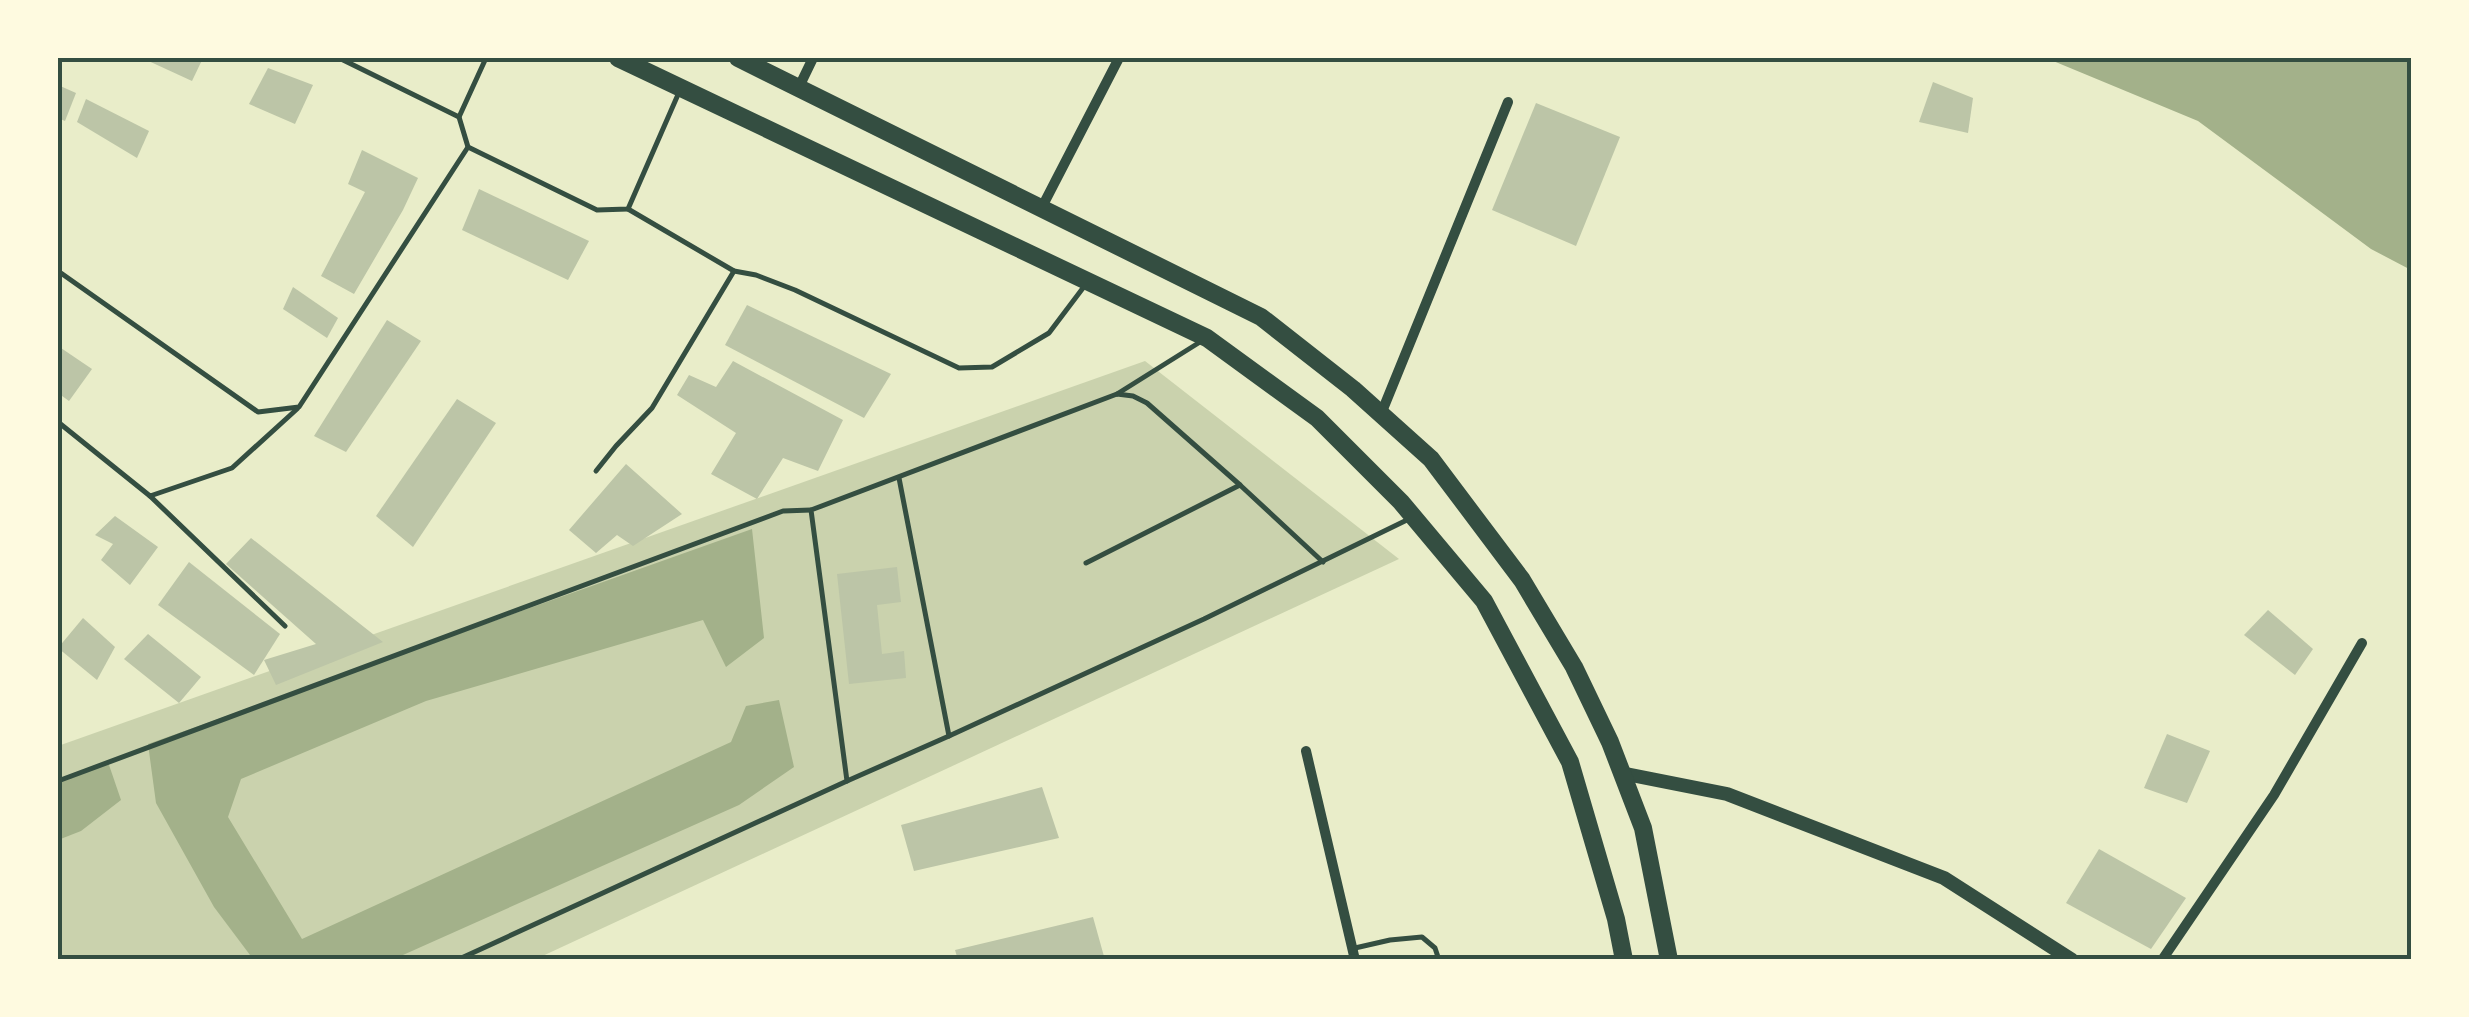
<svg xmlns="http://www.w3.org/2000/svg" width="2469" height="1017" viewBox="0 0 2469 1017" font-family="'Archivo Narrow',sans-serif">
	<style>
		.green { fill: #cad2ad }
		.water { fill: #a3b18a }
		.building { fill: #bcc5a7 }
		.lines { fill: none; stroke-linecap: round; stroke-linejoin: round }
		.service { stroke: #344e41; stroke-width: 5 }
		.minor { stroke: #344e41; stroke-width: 10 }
		.tertiary { stroke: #344e41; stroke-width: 14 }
		.primary { stroke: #344e41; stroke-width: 18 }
		.neatline { fill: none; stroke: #344e41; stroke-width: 4 }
	</style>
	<rect width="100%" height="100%" fill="#e9edc9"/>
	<polygon class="green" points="1145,361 1399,559 536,959 58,959 58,746"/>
	<g class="water">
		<polygon points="2046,58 2411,58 2411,270 2371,249 2198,121"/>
		<polygon points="752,529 764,638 726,667 703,620 426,701 241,779 228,817 302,939 731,742 746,706 779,700 794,767 739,805 394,959 243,960 250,955 214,907 156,803 148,744"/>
		<polygon points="108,762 121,800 81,831 58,840 58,781"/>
	</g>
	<g class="building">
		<polygon points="142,58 203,58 192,81"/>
		<polygon points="268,68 313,85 295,124 249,104"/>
		<polygon points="1933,82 1973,98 1968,133 1919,122"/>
		<polygon points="58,85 76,93 65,121 58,118"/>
		<polygon points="86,99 149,131 137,158 77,122"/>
		<polygon points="1536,103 1620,137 1576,246 1492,210"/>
		<polygon points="362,150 418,178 403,210 354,294 321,276 365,192 348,184"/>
		<polygon points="479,189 589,241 568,280 462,230"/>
		<polygon points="293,287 338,318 327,338 283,309"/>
		<polygon points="747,305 891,374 864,418 725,345"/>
		<polygon points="387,320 421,341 346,452 314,436"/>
		<polygon points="58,346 92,369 69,401 58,393"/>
		<polygon points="733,361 843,420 818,471 783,458 757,499 711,474 736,433 677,395 689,375 716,387"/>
		<polygon points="457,399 496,423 413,547 376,516"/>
		<polygon points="626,464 682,514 633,546 617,535 596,553 569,530"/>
		<polygon points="115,516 158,547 130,585 101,560 113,544 95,535"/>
		<polygon points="251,538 383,642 276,685 264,660 316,644 226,564"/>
		<polygon points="189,562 280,634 254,675 158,605"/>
		<polygon points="897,567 901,602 877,605 882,654 904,651 906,678 849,684 837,574"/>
		<polygon points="2268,610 2313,649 2295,675 2244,635"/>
		<polygon points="83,618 115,647 97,680 58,648"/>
		<polygon points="148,634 201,677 179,703 124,659"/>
		<polygon points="2167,734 2210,751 2187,803 2144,788"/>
		<polygon points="1042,787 1059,838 914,871 901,825"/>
		<polygon points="2099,849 2186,898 2151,949 2066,903"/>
		<polygon points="1093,917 1105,960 958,960 955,950"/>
	</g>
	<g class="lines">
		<g class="service">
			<polyline points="339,58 459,117 468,147 597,210 628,209 680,90"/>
			<polyline points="459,117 486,58"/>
			<polyline points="628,209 734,271 756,275 795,290 959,368 992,367 1049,333 1086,284"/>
			<polyline points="58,271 258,412 299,407 468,147"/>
			<polyline points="1117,394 1200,342"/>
			<polyline points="58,422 150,496 232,468 297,409"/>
			<polyline points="596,471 616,446 652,408 734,271"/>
			<polyline points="899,478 949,736 1204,619 1411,518"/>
			<polyline points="150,496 285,626"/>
			<polyline points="1086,563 1240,485"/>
			<polyline points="949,736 847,781 811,510 1117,394 1133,396 1147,403 1240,485 1323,562"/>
			<polyline points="58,781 783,511 811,510"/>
			<polyline points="1355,948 1390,940 1422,937 1435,948 1439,960"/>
			<polyline points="457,960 847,781"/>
		</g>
		<g class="minor">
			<polyline points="799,87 813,58"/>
			<polyline points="1042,207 1119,58"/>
			<polyline points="1381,414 1508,102"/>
			<polyline points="1306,751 1355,960"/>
			<polyline points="2162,960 2274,795 2362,643"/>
		</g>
		<polyline class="tertiary" points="1621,773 1727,794 1944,878 2072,960"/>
		<g class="primary">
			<polyline points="618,58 1207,338 1317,418 1401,502 1484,601 1570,762 1616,919 1624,960"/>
			<polyline points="738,58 1261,317 1353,389 1431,459 1522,580 1574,667 1610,742 1643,828 1669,960"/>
		</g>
	</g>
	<rect width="2469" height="1017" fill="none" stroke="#fefae0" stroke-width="120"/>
	<rect x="60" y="60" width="2349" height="897" class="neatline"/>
</svg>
